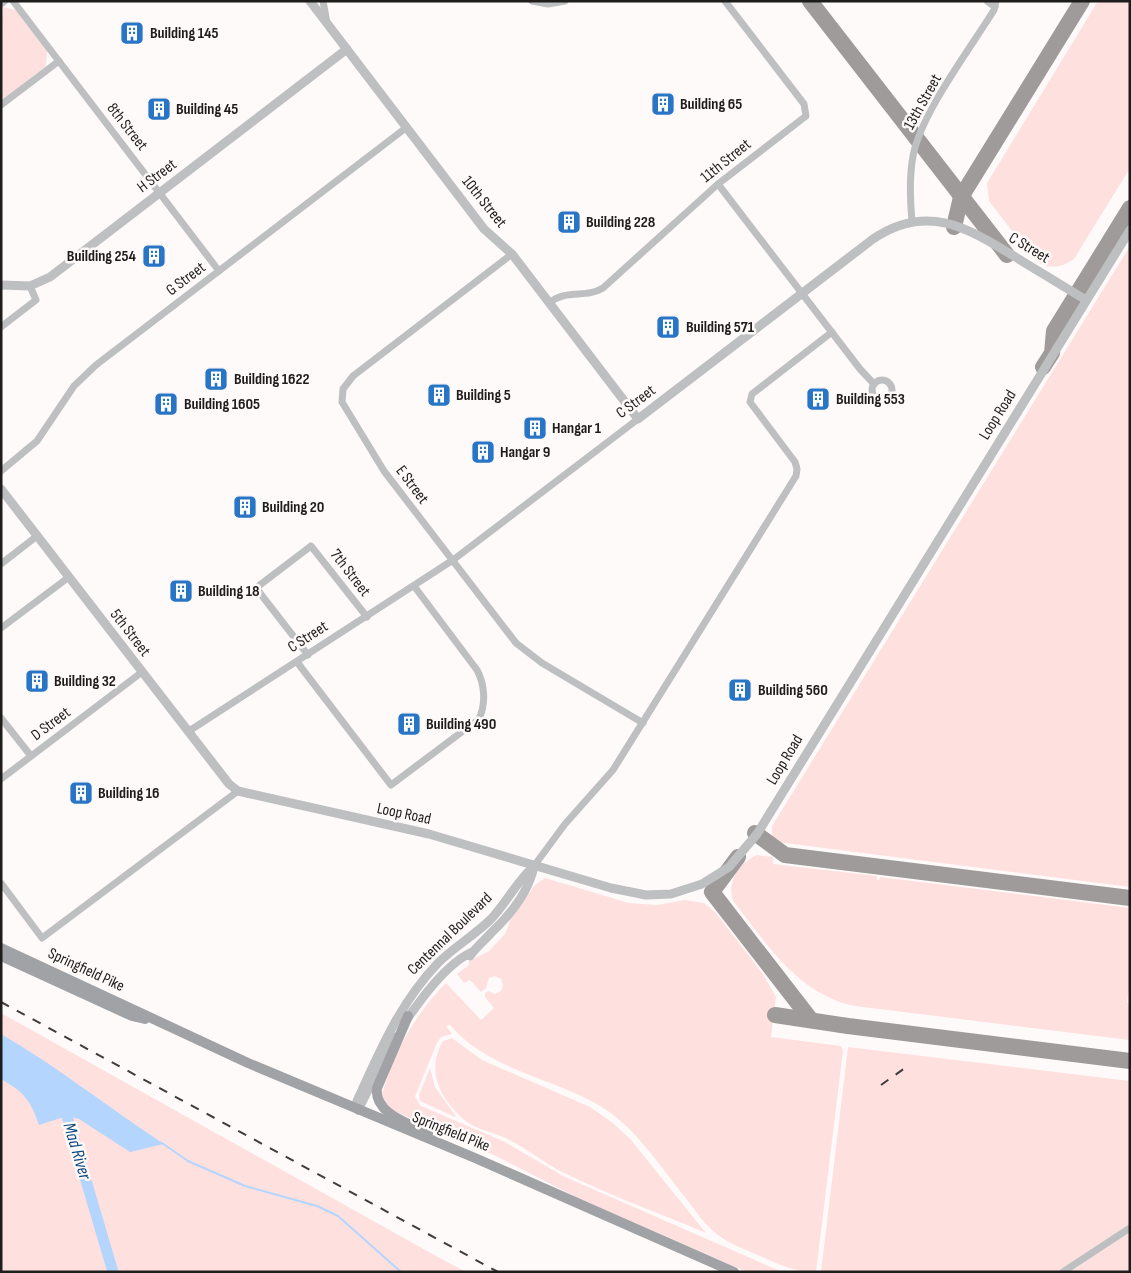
<svg xmlns="http://www.w3.org/2000/svg" width="1131" height="1273" viewBox="0 0 1131 1273" font-family="'Sofia Sans Condensed',sans-serif">
	<style>
		.green { fill: #fee0df }
		.water { fill: #b4d6fe }
		.lines { fill: none; stroke-linecap: round; stroke-linejoin: round }
		.stream { stroke: #b4d6fe; stroke-width: 2 }
		.river { stroke: #b4d6fe; stroke-width: 11 }
		.taxiway { stroke: #9f9b9b; stroke-width: 16 }
		.minor { stroke: #bebfc1; stroke-width: 7 }
		.tertiary { stroke: #bebfc1; stroke-width: 9 }
		.secondary { stroke: #a0a2a5; stroke-width: 10 }
		.rail { stroke: #3f3c3c; stroke-width: 2; stroke-dasharray: 9 9; stroke-linecap: butt }
		.labels { text-anchor: middle; dominant-baseline: central; stroke-width: 5; stroke-linejoin: round; paint-order: stroke }
		.poi-label { font-size: 16px; font-weight: bold; fill: #1f1d1c; stroke: #fffafa; text-anchor: start }
		.street-label { font-size: 16px; fill: #1f1d1c; stroke: #fffafa }
		.water-label { font-size: 18px; font-style: italic; fill: #0d4881; stroke: #fffafa }
	</style>
	<rect width="100%" height="100%" fill="#fffafa"/>
	<g class="green">
		<path d="M1098,1H1130V168L1074,259C1060,269 1046,270 1033,258L989,201L987,183Z"/>
		<polygon points="3,7 16,10 47,51 46,66 1,101"/>
		<polygon points="1130,246 1130,887 777,842 772,836 772,826"/>
		<path d="M757,855L773,857V864L877,876V880H879L880,877L1130,908V979L1127,1003H1130V1040L855,1006C797,994 768,945 733,901C727,881 739,863 757,855Z"/>
		<path d="M545,878L629,903L657,905L685,900L704,903L716,913L763,974L776,997L771,1037L841,1046L843,1051L816,1272C794,1272 781,1265 762,1257C747,1250 731,1245 718,1235C706,1226 697,1213 688,1201C662,1169 639,1132 605,1109C555,1077 490,1072 450,1025L446,1026L452,1034L441,1037L437,1043L416,1094L415,1097L421,1106L505,1142L563,1176L782,1272H747L580,1199L496,1156L388,1108L383,1097V1091C395,1050 416,1013 446,983L481,1020L494,1008L485,997V993L488,991L495,994L501,991L503,985L501,979L495,976L489,978L486,988L481,992L470,980L464,983L457,974L469,965V961L489,951L505,934L511,918L535,885Z"/>
		<polygon points="1,1013 436,1256 466,1272 1,1272"/>
		<path d="M452,1038L482,1060L590,1107L613,1123L631,1140L706,1233C659,1213 609,1195 562,1172C542,1162 524,1146 503,1137C489,1131 474,1129 462,1118C439,1096 426,1071 443,1041Z"/>
		<polygon points="848,1047 1130,1081 1130,1224 1057,1272 821,1272"/>
		<polygon points="430,1068 435,1087 457,1118 420,1101 419,1095"/>
		<polygon points="1130,1232 1130,1272 1070,1272"/>
	</g>
	<path class="water" d="M1,1034C58,1067 109,1108 164,1144L130,1152L79,1119L67,1116L39,1125C31,1101 24,1092 1,1079Z"/>
	<g class="lines">
		<polyline class="stream" points="162,1143 188,1161 245,1186 317,1206 338,1216 401,1272"/>
		<polyline class="river" points="58,1104 67,1116 113,1272"/>
		<g class="taxiway">
			<polyline points="810,1 1007,255"/>
			<polyline points="954,227 961,197 1082,1"/>
			<polyline points="1043,367 1052,353 1054,331 1130,208"/>
			<polyline points="755,833 785,855 1130,898"/>
			<polyline points="738,857 712,892 811,1020"/>
			<polyline points="775,1015 848,1026 1130,1061"/>
		</g>
		<g class="minor">
			<polyline points="13,1 219,271"/>
			<polyline points="323,1 327,23"/>
			<polyline points="532,1 548,4 565,1"/>
			<polyline points="987,1 995,7"/>
			<polyline points="1,4 5,1"/>
			<polyline points="1,105 59,61"/>
			<polyline points="718,184 860,369 874,384"/>
			<path d="M912,221C910,200 909,178 913,156C921,113 970,49 994,10L996,1"/>
			<polyline points="512,254 353,376 343,389 342,402 384,471 516,643 542,663 643,723"/>
			<path d="M549,303C568,288 585,299 603,288L718,184L806,116L804,104L725,1"/>
			<polyline points="1,327 36,300 30,286"/>
			<circle cx="882" cy="390" r="10"/>
			<polyline points="1,471 37,441 74,386 96,365 407,127"/>
			<polyline points="1,564 37,536"/>
			<polyline points="1,628 69,577"/>
			<polyline points="308,655 256,588 311,546 367,617"/>
			<path d="M297,662L391,785L479,719C486,704 485,685 477,670L414,586"/>
			<polyline points="1,718 31,756"/>
			<polyline points="189,731 453,560 638,419"/>
			<polyline points="1,779 142,672"/>
			<polyline points="534,866 565,824 613,770 796,476 797,469 795,462 750,402 752,394 832,332"/>
			<polyline points="1,883 42,938 238,791"/>
			<polyline points="1063,1272 1130,1228"/>
		</g>
		<g class="tertiary">
			<path d="M310,1L484,229L512,254L638,419L873,239C927,202 968,228 1017,258C1040,272 1063,286 1086,300"/>
			<polyline points="1,285 30,286 50,277 347,49"/>
			<polyline points="1,489 229,784 238,791 429,834 611,888 646,895 671,894 702,884 729,867 757,834 1130,230"/>
			<path d="M470,956C476,947 485,940 492,932C511,914 529,892 534,866"/>
			<path d="M405,1022C421,999 446,964 472,952"/>
			<path d="M358,1110L357,1101C380,1051 399,1004 438,963C454,947 475,935 491,919C507,902 517,881 534,866"/>
			<polyline points="358,1110 395,1037"/>
		</g>
		<g class="secondary">
			<polyline points="1,948 248,1063 475,1158 734,1272"/>
			<polyline points="1,956 132,1016 145,1019"/>
			<path d="M408,1016L377,1088C374,1114 409,1123 428,1133"/>
		</g>
		<g class="rail">
			<polyline points="1,1002 498,1272"/>
			<polyline points="881,1085 905,1068"/>
		</g>
	</g>
	<defs>
		<g id="building-square" transform="scale(1.25)"><rect x="-9" y="-9" width="18" height="18" rx="4" fill="#2975c5" stroke="#fffafa"/><path d="M-4-6H4V6H1V3H-1V6H-4ZM-2.5-4.3h1.7v1.8h-1.7ZM.8-4.3h1.7v1.8H.8ZM-2.5-1h1.7V.8h-1.7ZM.8-1h1.7V.8H.8Z" fill="#fff"/></g>
	</defs>
	<g fill-rule="evenodd">
		<use href="#building-square" x="132" y="33"/>
		<use href="#building-square" x="663" y="104"/>
		<use href="#building-square" x="159" y="109"/>
		<use href="#building-square" x="569" y="222"/>
		<use href="#building-square" x="154" y="256"/>
		<use href="#building-square" x="668" y="327"/>
		<use href="#building-square" x="216" y="379"/>
		<use href="#building-square" x="439" y="395"/>
		<use href="#building-square" x="818" y="399"/>
		<use href="#building-square" x="166" y="404"/>
		<use href="#building-square" x="535" y="428"/>
		<use href="#building-square" x="483" y="452"/>
		<use href="#building-square" x="245" y="507"/>
		<use href="#building-square" x="181" y="591"/>
		<use href="#building-square" x="37" y="681"/>
		<use href="#building-square" x="740" y="690"/>
		<use href="#building-square" x="409" y="724"/>
		<use href="#building-square" x="81" y="793"/>
	</g>
	<g class="labels">
		<g class="poi-label">
			<text x="150" y="33">Building 145</text>
			<text x="680" y="104">Building 65</text>
			<text x="176" y="109">Building 45</text>
			<text x="586" y="222">Building 228</text>
			<text x="136" y="256" text-anchor="end">Building 254</text>
			<text x="686" y="327">Building 571</text>
			<text x="234" y="379">Building 1622</text>
			<text x="456" y="395">Building 5</text>
			<text x="836" y="399">Building 553</text>
			<text x="184" y="404">Building 1605</text>
			<text x="552" y="428">Hangar 1</text>
			<text x="500" y="452">Hangar 9</text>
			<text x="262" y="507">Building 20</text>
			<text x="198" y="591">Building 18</text>
			<text x="54" y="681">Building 32</text>
			<text x="758" y="690">Building 560</text>
			<text x="426" y="724">Building 490</text>
			<text x="98" y="793">Building 16</text>
		</g>
		<g class="street-label">
			<text transform="translate(923 102) rotate(-61)">13th Street</text>
			<text transform="translate(127 127) rotate(52)">8th Street</text>
			<text transform="translate(726 161) rotate(-39)">11th Street</text>
			<text transform="translate(157 176) rotate(-37)">H Street</text>
			<text transform="translate(484 202) rotate(51)">10th Street</text>
			<text transform="translate(1029 248) rotate(31)">C Street</text>
			<text transform="translate(186 279) rotate(-37)">G Street</text>
			<text transform="translate(636 402) rotate(-37)">C Street</text>
			<text transform="translate(998 415) rotate(-58)">Loop Road</text>
			<text transform="translate(412 485) rotate(53)">E Street</text>
			<text transform="translate(350 573) rotate(52)">7th Street</text>
			<text transform="translate(130 633) rotate(52)">5th Street</text>
			<text transform="translate(308 637) rotate(-33)">C Street</text>
			<text transform="translate(51 724) rotate(-37)">D Street</text>
			<text transform="translate(785 760) rotate(-59)">Loop Road</text>
			<text transform="translate(404 814) rotate(12)">Loop Road</text>
			<text transform="translate(450 934) rotate(-44)">Centennal Boulevard</text>
			<text transform="translate(86 970) rotate(25)">Springfield Pike</text>
			<text transform="translate(451 1132) rotate(22)">Springfield Pike</text>
		</g>
		<g class="water-label">
			<text transform="translate(77 1151) rotate(73)">Mad River</text>
		</g>
	</g>
	<rect width="1131" height="1273" fill="none" stroke="#1f1d1c" stroke-width="5"/>
</svg>
